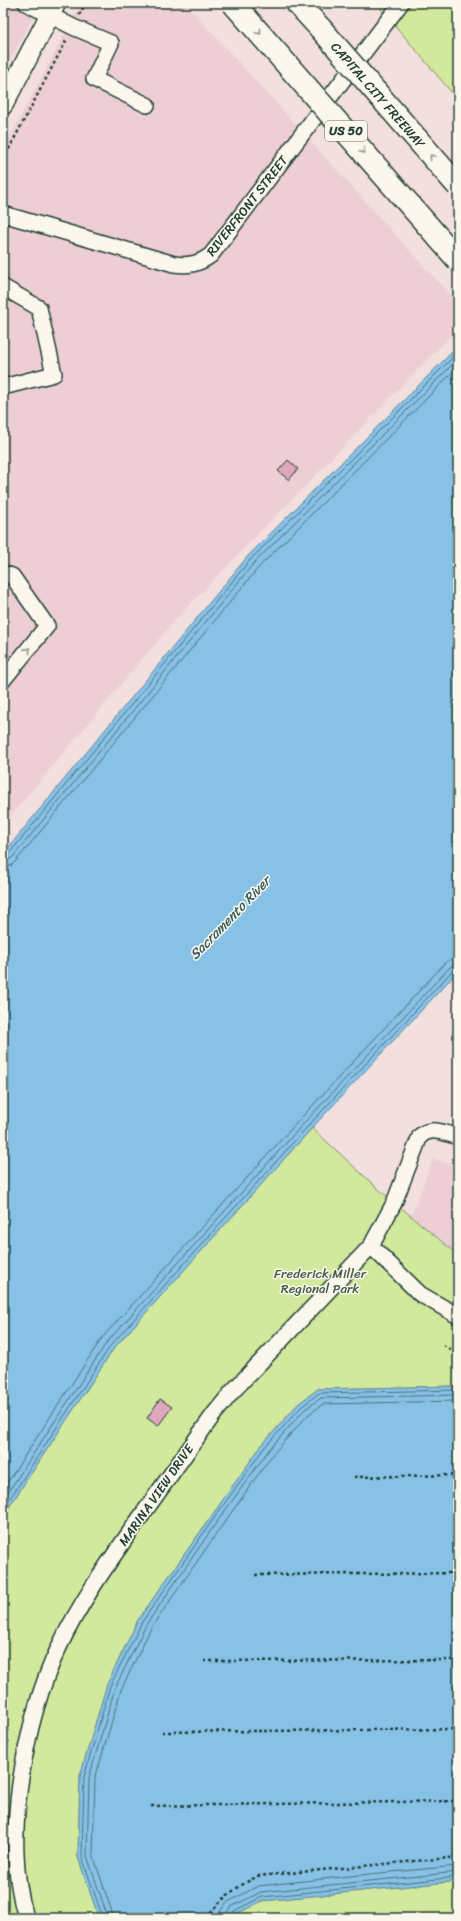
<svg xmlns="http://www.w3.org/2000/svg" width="461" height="1921" viewBox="0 0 461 1921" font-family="Sriracha,sans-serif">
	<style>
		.built { fill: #edced4 }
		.green { fill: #d2e89d; stroke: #789268 }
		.water { fill: #87c1e6; stroke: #5d8c9f }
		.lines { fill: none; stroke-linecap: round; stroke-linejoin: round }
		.shore { stroke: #49727b; stroke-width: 1 }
		.building { fill: #dfa7bc; stroke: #1f3d34 }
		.minor-casing { stroke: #1f3d34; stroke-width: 18 }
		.major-casing { stroke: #1f3d34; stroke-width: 22 }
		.highway-casing { stroke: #1f3d34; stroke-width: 25 }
		.path { stroke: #1f3d34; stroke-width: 2.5; stroke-dasharray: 3 3; stroke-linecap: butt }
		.minor { stroke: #fbf7ec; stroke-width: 15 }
		.major { stroke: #fbf7ec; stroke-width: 19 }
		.highway { stroke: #fbf7ec; stroke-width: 22 }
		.highway-bridge-casing { stroke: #1f3d34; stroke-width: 25; stroke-linecap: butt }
		.highway-bridge { stroke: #fbf7ec; stroke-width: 22 }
		.oneway { stroke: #8d9a90 }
		.labels { text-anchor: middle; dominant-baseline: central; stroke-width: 3; stroke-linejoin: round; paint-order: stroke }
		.shield { fill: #fbf7ec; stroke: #61756b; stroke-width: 1 }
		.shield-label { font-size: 12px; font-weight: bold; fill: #1f3d34 }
		.street-label { font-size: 13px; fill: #1f3d34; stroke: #fbf7ec }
		.park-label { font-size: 13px; fill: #435f49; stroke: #fbf7ec }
		.water-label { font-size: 14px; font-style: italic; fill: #395e60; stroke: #fbf7ec }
	</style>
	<rect width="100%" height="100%" fill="#f3dfde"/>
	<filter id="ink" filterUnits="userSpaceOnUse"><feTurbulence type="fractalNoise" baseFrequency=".025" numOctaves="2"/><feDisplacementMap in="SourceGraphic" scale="8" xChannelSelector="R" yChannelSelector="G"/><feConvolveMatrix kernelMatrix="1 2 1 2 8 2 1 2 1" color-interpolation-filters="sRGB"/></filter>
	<g filter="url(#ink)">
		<g class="built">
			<polygon points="3,3 41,3 3,73"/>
			<polygon points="81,3 185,3 458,304 458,328 174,621 3,825 3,150"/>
			<polygon points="433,1159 458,1167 458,1255 411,1216"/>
		</g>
		<g class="green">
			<polygon points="376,3 458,3 458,100"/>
			<polygon points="312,1128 376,1187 458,1255 458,1386 318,1389 298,1404 261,1446 138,1620 107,1685 80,1776 78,1857 99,1918 3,1918 3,1516 114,1348"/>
			<polygon points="458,1881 458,1918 233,1918 236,1914 262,1901"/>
		</g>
		<g class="water">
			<polygon points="458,346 458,971 312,1128 114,1348 3,1516 3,854 247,557"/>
			<polygon points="458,1386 458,1881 262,1901 236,1914 233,1918 99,1918 78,1857 80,1776 107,1684 138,1620 261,1446 298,1404 318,1389"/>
		</g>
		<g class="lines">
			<g class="shore">
				<polyline points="3,856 8,855 250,560 458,352"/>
				<polyline points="3,861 12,858 254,563 458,359"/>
				<polyline points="3,867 11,866 16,861 259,567 458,367"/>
				<polyline points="3,1489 102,1338 301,1118 445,963 451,959 458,958"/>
				<polyline points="3,1500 107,1342 305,1122 450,967 458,964"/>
				<polyline points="3,1509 111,1345 309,1125 453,970 458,969"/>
				<polyline points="103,1918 82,1857 84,1777 110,1686 142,1622 205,1531 264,1448 301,1407 319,1393 458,1390"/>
				<polyline points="108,1918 87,1856 89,1778 115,1688 146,1625 209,1533 268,1451 304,1410 321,1398 458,1395"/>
				<polyline points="114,1918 93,1855 95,1779 121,1690 151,1628 214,1537 272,1455 308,1415 323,1404 458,1401"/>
				<polyline points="219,1918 221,1910 226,1903 258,1886 369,1874 458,1866"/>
				<polyline points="225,1918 226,1913 231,1907 261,1892 458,1872"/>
				<polyline points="231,1918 234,1911 262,1897 458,1877"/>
			</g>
		</g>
		<g class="building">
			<polygon points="288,460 298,469 289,480 278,471"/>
			<polygon points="160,1399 172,1407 158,1426 147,1418"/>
		</g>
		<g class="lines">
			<g class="minor-casing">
				<g id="minor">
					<polyline points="26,3 73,27 111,43 94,79 147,105"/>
					<path d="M3,214L174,264C189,266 199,264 211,255L401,3"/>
					<polyline points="3,287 39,308 54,374 3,387"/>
					<polyline points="3,573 12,576 47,626 3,680"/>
					<polyline points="371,1246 420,1294 458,1316"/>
					<path d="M26,1918C13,1873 14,1829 20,1784C27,1736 39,1688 60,1645C81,1601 109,1562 137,1522C163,1486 188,1450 214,1414L232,1392L371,1246L394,1203L420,1136C432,1126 445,1133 458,1137"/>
				</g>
			</g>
			<g class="major-casing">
				<polyline id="major" points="3,105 56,3"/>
			</g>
			<g class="highway-casing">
				<polyline id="highway" points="297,3 321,29"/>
			</g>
			<g class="path">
				<polyline points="79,15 86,3"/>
				<polyline points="3,160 67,39"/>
				<polyline points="443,1345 458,1353"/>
				<polyline points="354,1477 458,1475"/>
				<polyline points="255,1575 458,1573"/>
				<polyline points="204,1661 458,1660"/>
				<polyline points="162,1732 458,1729"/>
				<polyline points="151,1806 458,1801"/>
				<path d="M207,1918C222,1897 235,1888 258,1876L458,1857"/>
			</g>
			<use href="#minor" class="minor"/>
			<use href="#major" class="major"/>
			<use href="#highway" class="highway"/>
			<g class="highway-bridge-casing">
				<g id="highway-bridge">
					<polyline points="233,3 458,260"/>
					<polyline points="321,29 458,186"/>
				</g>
			</g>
			<use href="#highway-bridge" class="highway-bridge"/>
		</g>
		<defs><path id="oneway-chevron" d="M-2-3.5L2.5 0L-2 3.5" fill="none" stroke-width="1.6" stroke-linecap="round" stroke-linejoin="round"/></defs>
		<g class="oneway">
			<use href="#oneway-chevron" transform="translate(259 32) rotate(49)"/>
			<use href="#oneway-chevron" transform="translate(363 151) rotate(49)"/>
			<use href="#oneway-chevron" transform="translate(432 157) rotate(-131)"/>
			<use href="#oneway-chevron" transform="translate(28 650) rotate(-51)"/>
		</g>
	</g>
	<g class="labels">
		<rect class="shield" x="325" y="121" width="42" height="20" rx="3"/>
		<g class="shield-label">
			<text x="346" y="131">US 50</text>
		</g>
		<g class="street-label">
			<text transform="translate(378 95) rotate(49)">CAPITAL CITY FREEWAY</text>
			<text transform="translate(247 206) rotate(-52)">RIVERFRONT STREET</text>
			<text transform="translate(156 1495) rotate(-55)">MARINA VIEW DRIVE</text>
		</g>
		<g class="park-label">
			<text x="320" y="1273">Frederick Miller<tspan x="320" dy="15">Regional Park</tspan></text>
		</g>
		<g class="water-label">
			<text transform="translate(230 918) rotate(-46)">Sacramento River</text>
		</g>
	</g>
	<rect width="461" height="1921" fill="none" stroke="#fbf7ec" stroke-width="16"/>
	<rect x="8" y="8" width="445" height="1905" fill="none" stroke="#1f3d34" stroke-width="1.5" filter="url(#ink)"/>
</svg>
